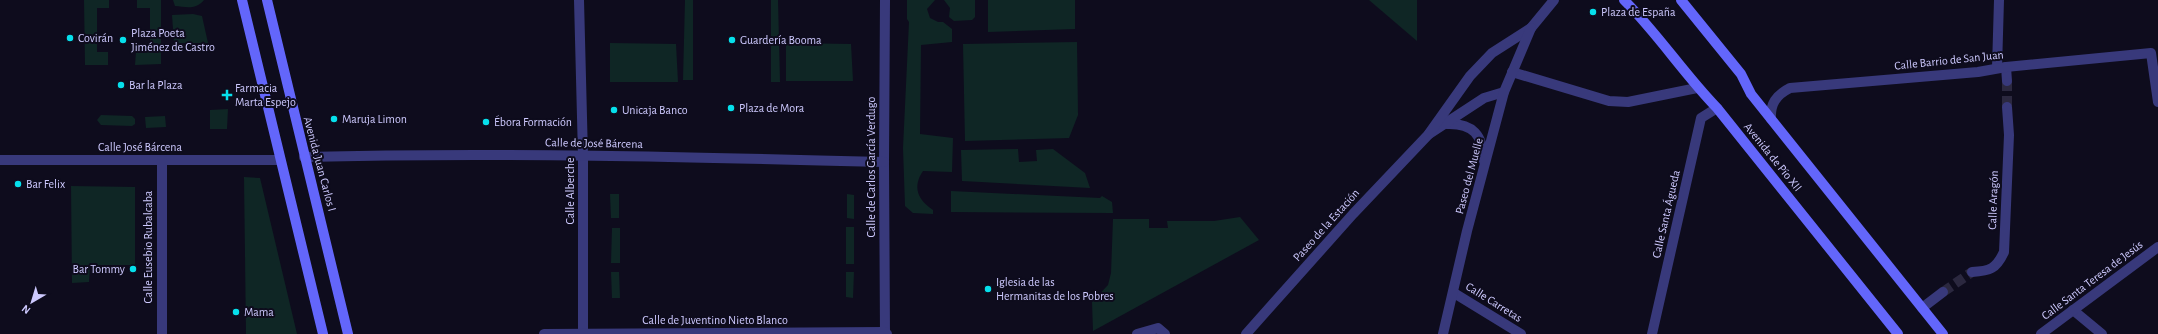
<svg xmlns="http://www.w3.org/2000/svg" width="2158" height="334" viewBox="0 0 2158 334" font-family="'Alegreya Sans',sans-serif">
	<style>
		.green { fill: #0f2625 }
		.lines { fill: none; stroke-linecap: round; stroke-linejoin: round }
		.street-tunnel { stroke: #2b283f; stroke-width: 10; stroke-dasharray: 10 5; stroke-linecap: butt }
		.street { stroke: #38397b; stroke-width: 10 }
		.secondary { stroke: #6366fb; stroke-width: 10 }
		.poi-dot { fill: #06e0ec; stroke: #0e0c1d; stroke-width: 1.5 }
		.labels { text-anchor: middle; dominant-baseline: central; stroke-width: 4; stroke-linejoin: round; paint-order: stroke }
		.poi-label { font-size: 12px; fill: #cdc9fe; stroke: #0e0c1d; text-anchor: start }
		.street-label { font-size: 12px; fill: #cdc9fe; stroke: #0e0c1d }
	</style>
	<rect width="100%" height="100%" fill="#0e0c1d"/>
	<g class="green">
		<polygon points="84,0 109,0 109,8 97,8 97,52 108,52 108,65 85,65"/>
		<polygon points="137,0 161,0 161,64 135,65 136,52 150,52 150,8 137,8"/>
		<path d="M173,0H204C196,10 186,7 175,6Z"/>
		<polygon points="685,0 693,0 693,80 683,80"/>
		<polygon points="771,0 778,0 780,82 771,82"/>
		<path d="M907,0H935L927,9L930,18L938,22H943L952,29V42L921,45L920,134L953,138L952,172L923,171C912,187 918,200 933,210V214L913,213L905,206L903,148L909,22L907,19Z"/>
		<polygon points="944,0 975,0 975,17 972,20 954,21 949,17 950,8"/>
		<polygon points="988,0 1075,0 1075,29 988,32"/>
		<polygon points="1369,0 1417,0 1417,41"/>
		<polygon points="193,14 202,16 208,43 174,43 172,15"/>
		<polygon points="1077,42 1078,115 1069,138 965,141 963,44"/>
		<polygon points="610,43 676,44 678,82 610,82"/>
		<polygon points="786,43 851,44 853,81 786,81"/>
		<polygon points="228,109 227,129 210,129 210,110"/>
		<polygon points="101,115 132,116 135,119 135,124 132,126 101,125 97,120"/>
		<polygon points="165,116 166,127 146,128 145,117"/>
		<polygon points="1018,149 1019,162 1037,161 1036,150 1053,149 1085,173 1090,188 962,181 961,150"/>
		<polygon points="244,177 260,178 297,334 246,334"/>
		<polygon points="71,186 135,187 135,265 90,265 89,282 72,283"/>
		<polygon points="951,191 1100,198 1102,196 1112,202 1113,213 951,212"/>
		<polygon points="610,194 619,194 619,218 611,218"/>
		<polygon points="847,194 854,195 854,219 847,218"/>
		<polygon points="1240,217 1259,240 1093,331 1092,302 1108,285 1111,273 1113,219 1149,219 1149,228 1168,228 1167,221 1214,221"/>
		<rect x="846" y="227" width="8" height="37"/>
		<polygon points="612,228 620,228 620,263 611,263"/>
		<polygon points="611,272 619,272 620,298 612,298"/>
		<polygon points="846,272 854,272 853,298 846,297"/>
	</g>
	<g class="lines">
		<g class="street-tunnel">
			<polyline points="2007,81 2007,107"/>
			<polyline points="1943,292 1972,272"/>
		</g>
		<g class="street">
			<polyline points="579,0 583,156 583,334"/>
			<polyline points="885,0 884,162 885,334"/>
			<polyline points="2006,67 2007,81"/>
			<polyline points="1997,68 1999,0"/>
			<polyline points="1512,72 1609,101 1628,102 1697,88"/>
			<path d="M1771,119C1770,104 1776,95 1790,88L1978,72L2006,67L2151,53L2158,102"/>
			<path d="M1447,124C1473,123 1483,135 1484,161"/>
			<polyline points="1429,134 1484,98 1504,92"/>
			<path d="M304,157C497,152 691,157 884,162"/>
			<polyline points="0,160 280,160"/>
			<polyline points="162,160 162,334"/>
			<path d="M1972,272C1990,271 1996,269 2004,252L2009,135L2007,107"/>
			<polyline points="1454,293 1521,334"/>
			<polyline points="1922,308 1943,292"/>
			<polyline points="2073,310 2102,334"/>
			<polyline points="544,334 885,332 887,334"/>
			<polyline points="1137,334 1158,328 1165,334"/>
			<polyline points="1246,334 1353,214 1428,135 1470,76 1492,53 1531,28 1554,0"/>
			<polyline points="1443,334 1467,231 1504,92 1531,28"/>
			<polyline points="1652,334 1701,118 1717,108"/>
			<polyline points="2041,334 2158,247"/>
		</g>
		<g class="secondary">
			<polyline points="242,0 323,334"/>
			<polyline points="267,0 348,334"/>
			<path d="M1624,0C1658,34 1684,74 1717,108L1898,334"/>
			<polyline points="1681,0 1741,74 1751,94 1943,334"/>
		</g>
	</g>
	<g class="poi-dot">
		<circle cx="1593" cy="12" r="4"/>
		<circle cx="70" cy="38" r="4"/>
		<circle cx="123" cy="40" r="4"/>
		<circle cx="732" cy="40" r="4"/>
		<circle cx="121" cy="85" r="4"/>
		<path d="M225 89h4v4h4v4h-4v4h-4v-4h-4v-4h4z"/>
		<circle cx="731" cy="108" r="4"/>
		<circle cx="614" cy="110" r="4"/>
		<circle cx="334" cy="119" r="4"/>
		<circle cx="486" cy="122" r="4"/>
		<circle cx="18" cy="184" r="4"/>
		<circle cx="133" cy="269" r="4"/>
		<circle cx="988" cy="289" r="4"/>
		<circle cx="236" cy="312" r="4"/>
	</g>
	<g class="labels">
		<g class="poi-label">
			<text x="1601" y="12">Plaza de España</text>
			<text x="131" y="33">Plaza Poeta<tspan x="131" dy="14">Jiménez de Castro</tspan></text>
			<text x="78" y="38">Covirán</text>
			<text x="740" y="40">Guardería Booma</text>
			<text x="129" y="85">Bar la Plaza</text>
			<text x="235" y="88">Farmacia<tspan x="235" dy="14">Marta Espejo</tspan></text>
			<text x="739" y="108">Plaza de Mora</text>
			<text x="622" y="110">Unicaja Banco</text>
			<text x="342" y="119">Maruja Limon</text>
			<text x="494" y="122">Ébora Formación</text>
			<text x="26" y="184">Bar Felix</text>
			<text x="125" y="269" text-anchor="end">Bar Tommy</text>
			<text x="996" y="282">Iglesia de las<tspan x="996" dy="14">Hermanitas de los Pobres</tspan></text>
			<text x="244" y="312">Mama</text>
		</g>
		<g class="street-label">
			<text transform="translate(1949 60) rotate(-6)">Calle Barrio de San Juan</text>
			<text transform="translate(594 143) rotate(1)">Calle de José Bárcena</text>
			<text x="140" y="147">Calle José Bárcena</text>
			<text transform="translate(1773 157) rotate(51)">Avenida de Pío XII</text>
			<text transform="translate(320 164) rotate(75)">Avenida Juan Carlos I</text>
			<text transform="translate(871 167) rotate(-90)">Calle de Carlos García Verdugo</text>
			<text transform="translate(1469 176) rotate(-75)">Paseo del Muelle</text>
			<text transform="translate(570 191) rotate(-90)">Calle Alberche</text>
			<text transform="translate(1993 200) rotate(-88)">Calle Aragón</text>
			<text transform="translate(1666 214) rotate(-77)">Calle Santa Águeda</text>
			<text transform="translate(1326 225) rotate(-48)">Paseo de la Estación</text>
			<text transform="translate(148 247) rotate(-90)">Calle Eusebio Rubalcaba</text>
			<text transform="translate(2092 280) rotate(-37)">Calle Santa Teresa de Jesús</text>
			<text transform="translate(1494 302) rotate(32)">Calle Carretas</text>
			<text x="715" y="320">Calle de Juventino Nieto Blanco</text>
		</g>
	</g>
	<g transform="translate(32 302) rotate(218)" stroke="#0e0c1d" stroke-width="3" paint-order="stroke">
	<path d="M0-3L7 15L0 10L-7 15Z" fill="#cdc9fe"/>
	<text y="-6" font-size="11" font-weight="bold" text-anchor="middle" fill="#cdc9fe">N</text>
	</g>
</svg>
